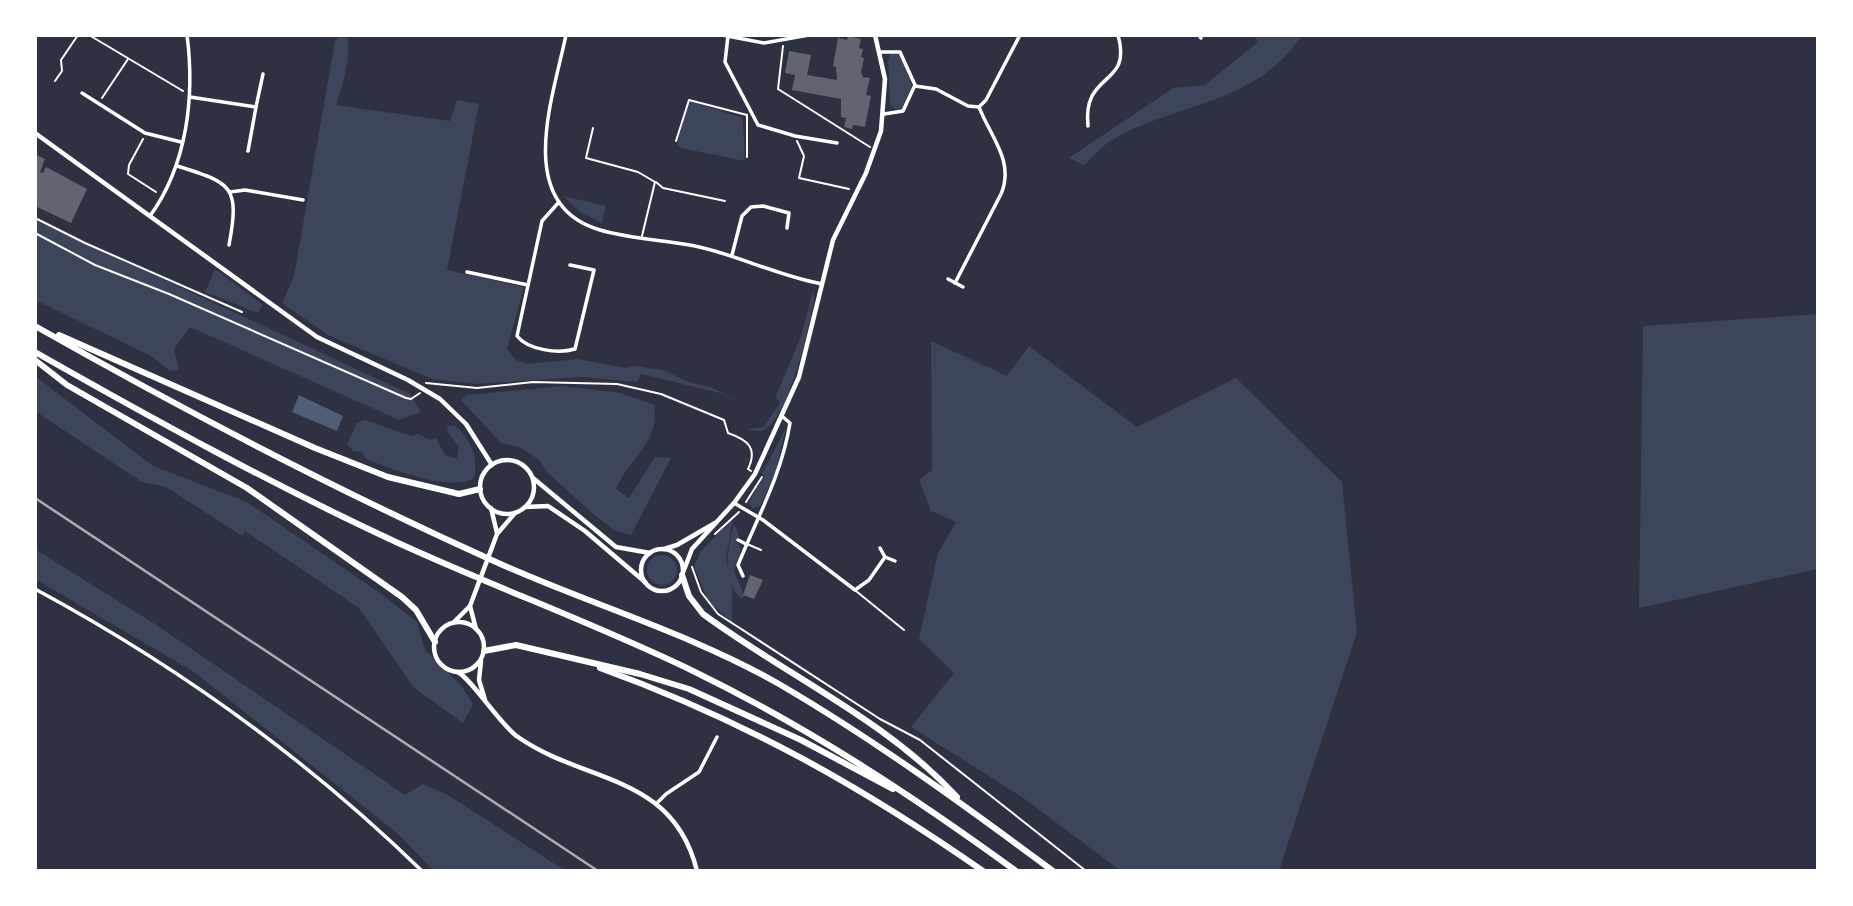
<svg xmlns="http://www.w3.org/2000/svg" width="1853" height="906" viewBox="0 0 1853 906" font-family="Quicksand,sans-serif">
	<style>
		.green { fill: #3c4559 }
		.water { fill: #4f5d75 }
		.building { fill: #626471 }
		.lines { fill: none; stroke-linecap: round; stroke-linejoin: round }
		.path { stroke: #fff; stroke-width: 2 }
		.service { stroke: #fff; stroke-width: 2 }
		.minor { stroke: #fff; stroke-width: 3.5 }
		.tertiary { stroke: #fff; stroke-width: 4.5 }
		.trunk { stroke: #fff; stroke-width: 6 }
		.rail { stroke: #abadb3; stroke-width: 2.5 }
	</style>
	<rect width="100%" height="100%" fill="#2d3142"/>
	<g class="green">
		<path d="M340,35L348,39C350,61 343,84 336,105L450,121L457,100L479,104L447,270L524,287L507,349L516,360L528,364L578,359L626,368L635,366L663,370L691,383L711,387L746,406L720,393L641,374L637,382L582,377L477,384L432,379L328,335L282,303L294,276L335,41Z"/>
		<path d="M1254,35H1302C1255,106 1177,102 1112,140C1102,146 1093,157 1084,165L1069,158L1173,88L1205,85L1258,42Z"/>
		<polygon points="891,53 900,54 912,85 903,107 898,111 890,105 888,60"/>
		<polygon points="689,101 743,118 745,161 681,148 677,144"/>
		<polygon points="563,196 606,206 602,223 580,212"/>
		<polygon points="35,220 410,394 421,412 399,420 190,327 174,349 179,370 170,371 151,356 35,300"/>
		<polygon points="215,269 263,305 258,313 205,292"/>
		<path d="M813,290L814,300C807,333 792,406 768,427C762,433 754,431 747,429L764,427L780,402L775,398L802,334Z"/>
		<polygon points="1818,314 1818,569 1639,608 1643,326"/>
		<polygon points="931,341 1007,376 1029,346 1137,427 1236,378 1342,482 1357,632 1279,871 1121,871 1022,797 911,727 954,673 919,639 938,553 956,522 931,511 919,480 932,470"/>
		<polygon points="35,376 153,466 247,502 380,593 417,622 425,650 461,685 473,704 463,723 414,688 359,608 245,531 242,536 166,487 142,482 35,411"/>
		<path d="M563,386L621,393L654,405C661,441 628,460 616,489L629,498L655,457L671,458L631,535L614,530L593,514L548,473L538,459L519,447L501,443L461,400L468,395Z"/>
		<path d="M365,420L411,436L418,434L430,440L436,438L445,455L457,459L459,447L447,431L449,425L457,427C471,440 479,459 474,478C450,493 392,469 366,459L362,452L353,451L347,444L357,423Z"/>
		<polygon points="786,427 775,475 760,506 753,508 748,503 765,476 762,474"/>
		<polygon points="733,519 726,559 732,588 732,622 708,601 694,566 701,551"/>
		<path d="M734,524L739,536L736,542L741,549L734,571L744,595L742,599C720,581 728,547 734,524Z"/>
		<polygon points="35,549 155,624 405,795 423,784 448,795 566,871 434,871 397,833 194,672 35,579"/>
		<circle cx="662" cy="570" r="15"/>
	</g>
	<polygon class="water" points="299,395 343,416 337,431 292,412"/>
	<g class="building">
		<polygon points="848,36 861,39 859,48 863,49 861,57 864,58 861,72 863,77 870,78 866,95 871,96 865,127 853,125 852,129 844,127 846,118 841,117 841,99 792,90 795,75 785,73 789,51 811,55 807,75 837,80 836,67 833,66 838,38 847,40"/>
		<polygon points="35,154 45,159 40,172 43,173 46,167 87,189 71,223 35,206"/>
		<polygon points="750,575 763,580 754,599 743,595"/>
	</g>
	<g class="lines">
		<g class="path">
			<polyline points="89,35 183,91"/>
			<polyline points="783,46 778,89 870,147"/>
			<polyline points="55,81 62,71 61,60 78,35"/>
			<polyline points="102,98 128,59"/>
			<polyline points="143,139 129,165 128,174 156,192"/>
			<polyline points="676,141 689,100 747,115 747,157"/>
			<polyline points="797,141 804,156 799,178 849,189"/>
			<polyline points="35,218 85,243 242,312"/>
			<polyline points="35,233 95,265 169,294 406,398 411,399 420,393"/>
			<path d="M426,383L477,388L533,382L617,384L661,394L724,420L728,433C748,440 758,448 748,469L751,471"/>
			<polyline points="746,502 762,477"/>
			<polyline points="715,534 739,512"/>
			<polyline points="692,567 701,592 718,614 880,719 920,740 1086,871"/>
		</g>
		<g class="service">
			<polyline points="593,128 586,158 638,172 655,182 642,236"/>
			<polyline points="656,182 663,188 725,201"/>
			<polyline points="747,544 761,550"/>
			<polyline points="856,591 904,630"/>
		</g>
		<g class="minor">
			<path d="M566,35C553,98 513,205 600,230C631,239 664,240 695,246C738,255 778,276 822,284"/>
			<polyline points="722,35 764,43 809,35"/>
			<polyline points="1199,35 1201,38"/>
			<polyline points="728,36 725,62 758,125 795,136 837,143"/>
			<polyline points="881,52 900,52 915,85 903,111 884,114"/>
			<polyline points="915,86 936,89 968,106 979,107 986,100 1020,35"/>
			<polyline points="82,93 145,133 181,142"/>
			<polyline points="190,97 256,107 263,74"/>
			<path d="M1088,126C1082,70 1133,88 1118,35"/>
			<polyline points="248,151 256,107"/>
			<path d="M177,166C232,183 240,186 229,245"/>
			<polyline points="230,192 245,190 303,200"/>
			<path d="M559,202L542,221L517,336C528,350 558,354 575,349L594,270L570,265"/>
			<path d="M150,216C187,165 195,97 187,35"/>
			<polyline points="732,255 742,216 751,207 763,206 789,213 787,228"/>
			<polyline points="467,272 528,285"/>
			<polyline points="948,279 963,287"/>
			<path d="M955,283L1001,194C1015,161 990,136 979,107"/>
			<polyline points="734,503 763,520 855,590 869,580 885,557 880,548"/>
			<polyline points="738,540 746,544"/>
			<polyline points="885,557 895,561"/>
			<path d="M743,576L738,565C757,518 782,474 790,423L783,417"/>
			<path d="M35,589C176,665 307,759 422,871"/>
			<polyline points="657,803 666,794 699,772 717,737"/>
		</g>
		<g class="tertiary">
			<polyline points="35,133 317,337 408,380 440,399 466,424 492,465"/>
			<circle cx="507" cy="487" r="27"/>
			<polyline points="533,478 616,547 650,553"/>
			<polyline points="525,507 548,506 585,531 645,582"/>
			<polyline points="491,508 497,533"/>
			<polyline points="664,549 677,545 715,523"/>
			<circle cx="662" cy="570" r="21"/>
			<polyline points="682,575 692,549 734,503 755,474 799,377 833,240 866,173 881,131 885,79 875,35"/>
			<polyline points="470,606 476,629"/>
			<polyline points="454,622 470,606 497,534 515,513"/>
			<circle cx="459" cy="647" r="25"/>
			<polyline points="481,661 479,680 485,700"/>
			<path d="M457,672C469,675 500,725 518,737C585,784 673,773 697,871"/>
		</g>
		<g class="trunk">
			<path d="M35,326C185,411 338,491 496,562C589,604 690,633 779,684C875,740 964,805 1053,871"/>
			<polyline points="59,335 315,448 388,477 459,494 480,489"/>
			<path d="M35,352C153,419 273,485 396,542C494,587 596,624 693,671C808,727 913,796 1016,871"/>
			<polyline points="35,360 67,385 247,488 402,597 416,610 435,642"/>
			<path d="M682,575L689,596L703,614C787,676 885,719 957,797"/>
			<polyline points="484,651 516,645 640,674 689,689 801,740 893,789"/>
			<path d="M600,668C743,720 858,784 983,871"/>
		</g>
		<polyline class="rail" points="35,498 598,871"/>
	</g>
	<rect width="1853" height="906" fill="none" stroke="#ffffff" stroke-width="74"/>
</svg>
